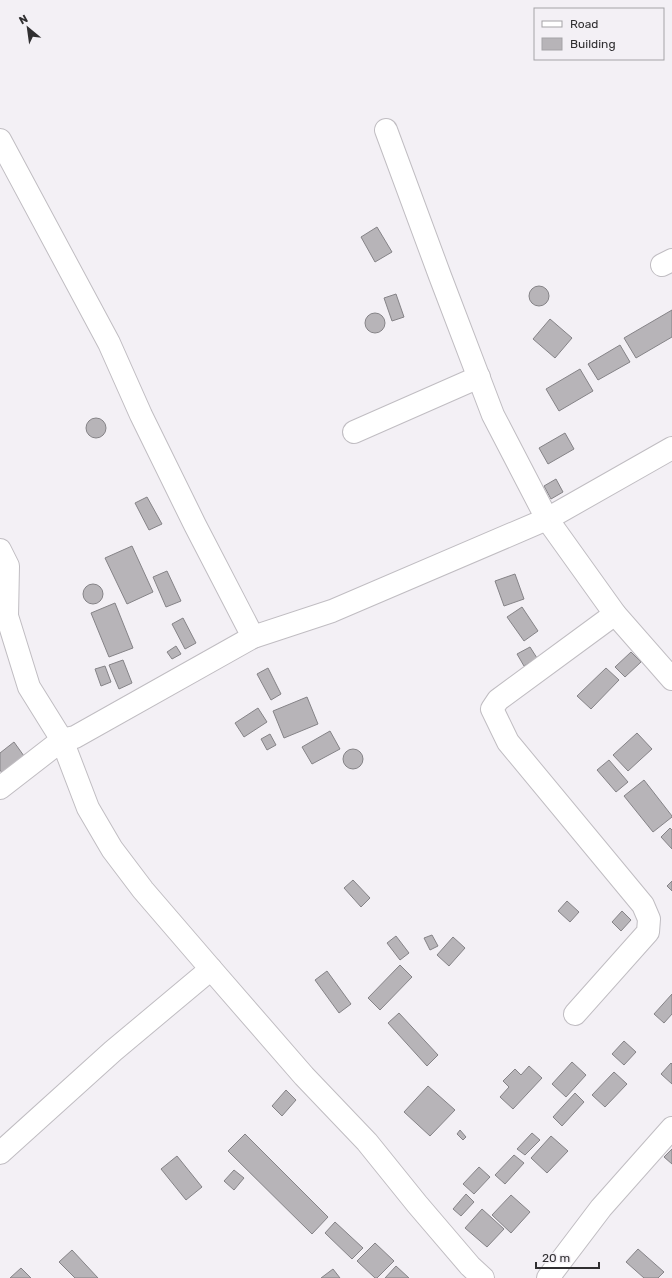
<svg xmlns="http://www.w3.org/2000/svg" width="672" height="1278" viewBox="0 0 672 1278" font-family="Rubik,sans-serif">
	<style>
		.building { fill: #b7b4b8; stroke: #858387 }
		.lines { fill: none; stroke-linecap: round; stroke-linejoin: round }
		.street-casing { stroke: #c0bdc2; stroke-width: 24 }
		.street { stroke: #fff; stroke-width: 22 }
	</style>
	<rect width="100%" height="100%" fill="#f3f0f5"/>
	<g class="building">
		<polygon points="377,227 392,252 375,262 361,237"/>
		<circle cx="539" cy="296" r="10"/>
		<polygon points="396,294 404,317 392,321 384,298"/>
		<polygon points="672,310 672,337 636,358 624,338"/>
		<circle cx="375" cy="323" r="10"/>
		<polygon points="550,319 572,338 555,358 533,339"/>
		<polygon points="620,345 630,362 598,380 588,364"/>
		<polygon points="580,369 593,391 559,411 546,389"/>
		<circle cx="96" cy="428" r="10"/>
		<polygon points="565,433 574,449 548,464 539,448"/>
		<polygon points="556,479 563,492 551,499 544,486"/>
		<polygon points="147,497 162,524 149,530 135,503"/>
		<polygon points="132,546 153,592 127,604 105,558"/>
		<polygon points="167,571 181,601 166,607 153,577"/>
		<polygon points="515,574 524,599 504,606 495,581"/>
		<circle cx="93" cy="594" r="10"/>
		<polygon points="115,603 133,648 109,657 91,613"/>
		<polygon points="522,607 538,631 524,641 507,617"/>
		<polygon points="183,618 196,643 185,649 172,624"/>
		<polygon points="176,646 181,654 172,659 167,652"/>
		<polygon points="530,647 537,658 524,666 517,654"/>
		<polygon points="631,652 641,662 625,677 615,667"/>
		<polygon points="123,660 132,683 119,689 109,665"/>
		<polygon points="105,666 111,682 101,686 95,669"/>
		<polygon points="268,668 281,694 271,700 257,674"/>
		<polygon points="606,668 619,680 591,709 577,696"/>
		<polygon points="307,697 318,724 284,738 273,711"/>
		<polygon points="258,708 267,722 244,737 235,723"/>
		<polygon points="330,731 340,749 312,764 302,747"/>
		<polygon points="637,733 652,749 628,771 613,755"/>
		<polygon points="270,734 276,745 267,750 261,739"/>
		<polygon points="14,742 24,756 2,773 0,770 0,753"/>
		<circle cx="353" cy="759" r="10"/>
		<polygon points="609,760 628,782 616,792 597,770"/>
		<polygon points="644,780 672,816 672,817 653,832 624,796"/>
		<polygon points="670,828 672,830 672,849 661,837"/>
		<polygon points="353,880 370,898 361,907 344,888"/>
		<polygon points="672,881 672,891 667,886"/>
		<polygon points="567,901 579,912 570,922 558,911"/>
		<polygon points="622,911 631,920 621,931 612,922"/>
		<polygon points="432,935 438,946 430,950 424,938"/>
		<polygon points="396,936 409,953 400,960 387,943"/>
		<polygon points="453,937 465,948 449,966 437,955"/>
		<polygon points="400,965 412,977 380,1010 368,998"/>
		<polygon points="327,971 351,1004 339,1013 315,980"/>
		<polygon points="672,994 672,1014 664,1023 654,1014"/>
		<polygon points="399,1013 438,1055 427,1066 388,1023"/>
		<polygon points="624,1041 636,1052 624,1065 612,1054"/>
		<polygon points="572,1062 586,1075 566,1097 552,1084"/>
		<polygon points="671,1063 672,1064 672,1084 661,1074"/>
		<polygon points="529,1066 542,1078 513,1109 500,1097 509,1087 503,1081 515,1069 521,1075"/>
		<polygon points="614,1072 627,1084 605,1107 592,1095"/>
		<polygon points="428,1086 455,1110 430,1136 404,1112"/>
		<polygon points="286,1090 296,1100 282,1116 272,1106"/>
		<polygon points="575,1093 584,1102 562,1126 553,1117"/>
		<polygon points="460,1130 466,1137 463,1140 457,1134"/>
		<polygon points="532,1133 540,1140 525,1155 517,1149"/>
		<polygon points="245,1134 328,1217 312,1234 228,1151"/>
		<polygon points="551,1136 568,1151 547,1173 531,1158"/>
		<polygon points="672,1149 672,1164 664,1157"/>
		<polygon points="514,1155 524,1163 505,1184 495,1175"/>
		<polygon points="177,1156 202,1187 186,1200 161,1169"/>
		<polygon points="479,1167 490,1177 474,1194 463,1184"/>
		<polygon points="234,1170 244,1178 234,1190 224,1181"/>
		<polygon points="466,1194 474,1202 461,1216 453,1209"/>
		<polygon points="511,1195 530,1212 511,1233 492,1215"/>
		<polygon points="482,1209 504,1229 487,1247 465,1228"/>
		<polygon points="335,1222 363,1248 352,1259 325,1233"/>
		<polygon points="375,1243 394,1261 377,1278 375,1278 357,1261"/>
		<polygon points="638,1249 664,1272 658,1278 644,1278 626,1262"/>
		<polygon points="72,1250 98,1278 75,1278 59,1262"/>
		<polygon points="396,1266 409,1278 385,1278"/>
		<polygon points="21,1268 31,1278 10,1278"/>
		<polygon points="333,1269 340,1278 321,1278"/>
	</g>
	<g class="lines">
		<g class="street-casing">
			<g id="street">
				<polyline points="386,130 440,276 493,415 547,519 615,614 672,679"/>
				<polyline points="0,140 109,343 141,415 195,525 253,637"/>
				<polyline points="662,265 672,260"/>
				<polyline points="354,432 479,377"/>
				<polyline points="0,550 8,566 7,616 29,687 62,740 88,808 112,849 143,890 211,969 304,1076 367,1142 417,1204 470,1266 483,1278"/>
				<polyline points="0,788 62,740 75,737 253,637 332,611 547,519 672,448"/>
				<polyline points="575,1014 648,932 649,919 643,905 508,742 492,709 498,700 615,614"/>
				<polyline points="0,1153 113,1051 211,969"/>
				<polyline points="548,1278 601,1208 672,1128"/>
			</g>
		</g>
		<use href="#street" class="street"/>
	</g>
	<rect x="534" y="8" width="130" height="52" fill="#f3f0f5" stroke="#a5a3a7"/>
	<rect x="542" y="21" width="20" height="6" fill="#ffffff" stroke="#a5a3a7"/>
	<text x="570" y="28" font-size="12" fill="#302f31">Road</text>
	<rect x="542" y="38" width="20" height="12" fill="#b7b4b8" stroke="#a5a3a7"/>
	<text x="570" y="48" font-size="12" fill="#302f31">Building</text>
	<g transform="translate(28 28) rotate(331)" stroke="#f3f0f5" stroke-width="3" paint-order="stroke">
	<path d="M0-3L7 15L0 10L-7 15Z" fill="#302f31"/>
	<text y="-6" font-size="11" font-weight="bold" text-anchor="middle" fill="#302f31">N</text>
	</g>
	<path d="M536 1262v6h63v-6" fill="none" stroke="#302f31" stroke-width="2"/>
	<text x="542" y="1262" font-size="12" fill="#302f31" stroke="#f3f0f5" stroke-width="3" paint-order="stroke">20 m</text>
</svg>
